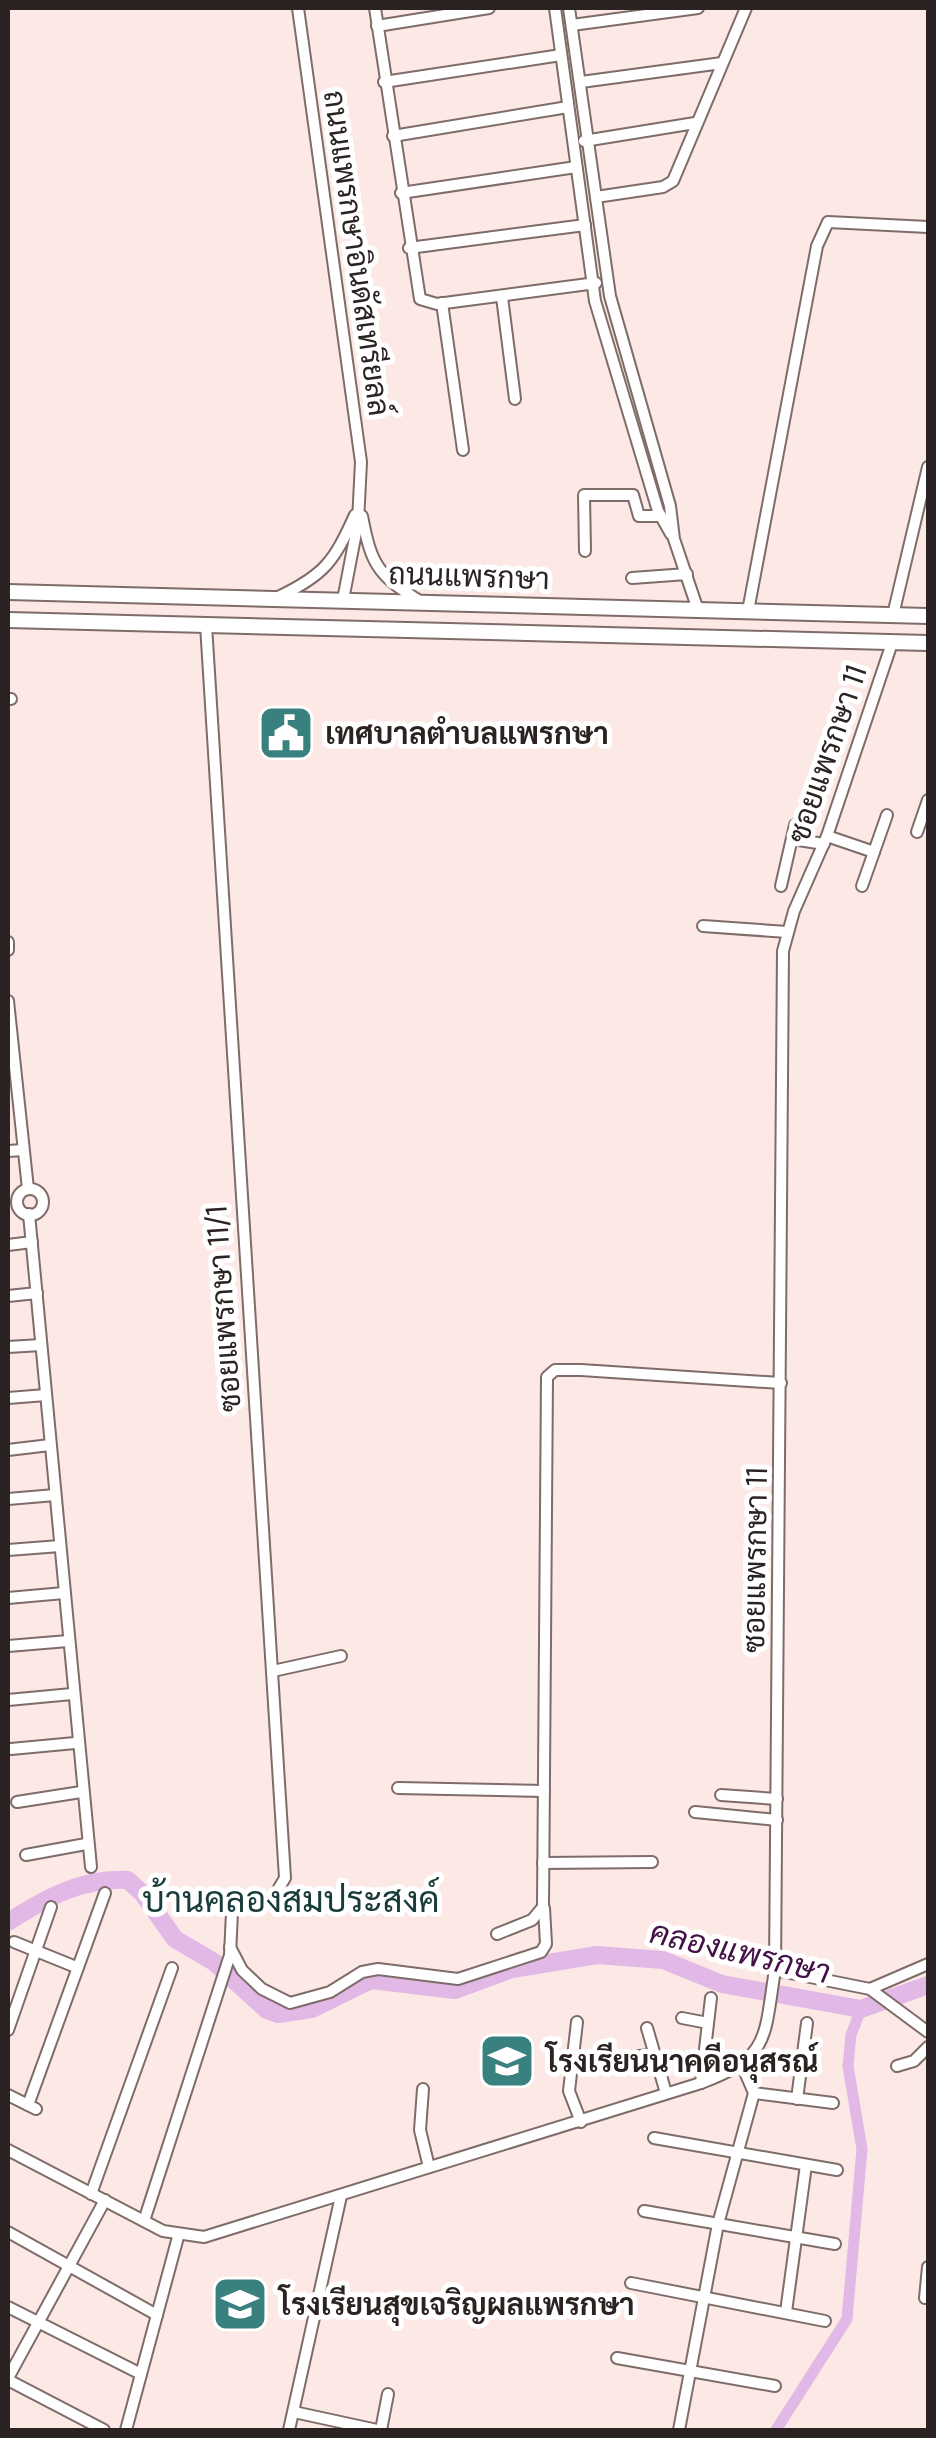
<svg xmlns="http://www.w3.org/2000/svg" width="936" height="2438" viewBox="0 0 936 2438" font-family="'DM Sans',Sarabun,sans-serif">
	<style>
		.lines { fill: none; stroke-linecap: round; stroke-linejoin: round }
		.canal { stroke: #e1b8e6; stroke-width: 11 }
		.river { stroke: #e1b8e6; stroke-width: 18 }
		.minor-casing { stroke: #7e6c69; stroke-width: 14 }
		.major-casing { stroke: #7e6c69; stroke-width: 18 }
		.minor { stroke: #fff; stroke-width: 10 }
		.major { stroke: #fff; stroke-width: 14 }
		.labels { text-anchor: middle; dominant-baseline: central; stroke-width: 10; stroke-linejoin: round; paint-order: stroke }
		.street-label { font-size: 30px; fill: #2a2322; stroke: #fff }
		.poi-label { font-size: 30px; font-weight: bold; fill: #2a2322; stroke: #fff; text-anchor: start }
		.water-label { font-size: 32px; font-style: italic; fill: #421148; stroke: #fff }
		.quarter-label { font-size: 35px; fill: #193c3b; stroke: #fff }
	</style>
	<rect width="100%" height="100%" fill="#fce8e4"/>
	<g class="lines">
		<polyline class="canal" points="776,2430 847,2319 862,2149 848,2066 851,2035 861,2009"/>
		<path class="river" d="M8,1922C44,1899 83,1877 128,1880L143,1894L175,1939L214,1962L267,2010L278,2014L312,2009L371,1980L455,1990L512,1969L597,1955L663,1960L722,1984L861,2009L928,1985"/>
		<g class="minor-casing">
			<g id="minor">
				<polyline points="298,8 361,462 358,522 343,600"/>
				<polyline points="375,8 420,299 437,304 596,283"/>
				<polyline points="555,8 595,301 658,511 671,534"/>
				<polyline points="569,8 610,296 670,506 674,539 698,610"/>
				<polyline points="572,25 698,8"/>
				<polyline points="377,26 489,8"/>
				<polyline points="384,82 561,55"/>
				<polyline points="581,82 722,63"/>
				<polyline points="393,136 568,107"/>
				<polyline points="584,141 695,123"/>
				<polyline points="401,193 576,167"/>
				<polyline points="596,197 663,187 673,181 746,8"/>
				<polyline points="409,248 585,225"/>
				<polyline points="502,297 515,399"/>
				<polyline points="442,303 463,450"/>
				<path d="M362,516C371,563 377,575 418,600"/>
				<polyline points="585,551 584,495 633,495 639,516 661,516"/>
				<polyline points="632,578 687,574"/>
				<path d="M278,597C325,575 334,561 355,515"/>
				<polyline points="748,611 817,246 828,222 928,227"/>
				<polyline points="893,615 928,467"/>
				<polyline points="8,699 11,699"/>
				<polyline points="917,832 928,800"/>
				<polyline points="827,836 874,852"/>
				<polyline points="792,839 824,844"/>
				<polyline points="781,886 795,825"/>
				<polyline points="862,886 887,815"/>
				<polyline points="703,926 787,932"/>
				<polyline points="8,942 8,950"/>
				<polyline points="8,1001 28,1189"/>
				<polyline points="8,1151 23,1150"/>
				<circle cx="30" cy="1202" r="13"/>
				<polyline points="29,1214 91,1867"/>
				<polyline points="8,1245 32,1242"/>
				<polyline points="8,1296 37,1293"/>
				<polyline points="8,1347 41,1345"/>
				<polyline points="8,1398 46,1395"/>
				<polyline points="8,1450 50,1445"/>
				<polyline points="8,1499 55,1495"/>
				<polyline points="8,1550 60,1546"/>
				<polyline points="8,1598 64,1593"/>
				<polyline points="8,1646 68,1641"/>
				<polyline points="273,1671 341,1656"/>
				<polyline points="8,1700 72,1694"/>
				<polyline points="11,1749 75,1743"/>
				<polyline points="398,1788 544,1791"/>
				<polyline points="721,1795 777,1799"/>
				<polyline points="17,1802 81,1792"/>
				<polyline points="695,1812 777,1820"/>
				<polyline points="26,1855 86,1844"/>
				<polyline points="543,1863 652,1862"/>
				<polyline points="497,1934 532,1920 543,1907 547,1377 555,1370 581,1370 781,1383"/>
				<polyline points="14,1942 76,1967"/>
				<polyline points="230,1947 242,1970 262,1989 290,2003 330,1992 362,1972 378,1969 458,1979 541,1952 546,1944 544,1908"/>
				<polyline points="775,1970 870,1989 928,1964"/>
				<polyline points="870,1989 928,2032"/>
				<polyline points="682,2018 708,2023"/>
				<polyline points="577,2022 569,2091 581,2122"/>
				<polyline points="647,2028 666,2093"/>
				<polyline points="8,2030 51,1907"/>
				<polyline points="621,2057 655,2055"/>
				<polyline points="897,2066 914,2061 928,2047"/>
				<polyline points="701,2083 711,1998"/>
				<polyline points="423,2089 420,2130 429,2167"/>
				<polyline points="754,2093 833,2103"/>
				<polyline points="8,2095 36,2109"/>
				<polyline points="797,2099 807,2023"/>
				<polyline points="28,2105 105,1893"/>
				<polyline points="654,2138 837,2170"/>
				<path d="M8,2150L163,2231L204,2237L701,2083C771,2057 764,2037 775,1970L783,951L794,911L827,836L892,643"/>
				<polyline points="91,2194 172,1968"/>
				<polyline points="644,2211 835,2244"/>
				<polyline points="144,2221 230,1955 232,1912 244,1903 273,1898 285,1878 206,625"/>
				<polyline points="8,2232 157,2315"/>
				<polyline points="631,2283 825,2321"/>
				<polyline points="925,2298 928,2267"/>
				<polyline points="8,2307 141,2374"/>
				<polyline points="786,2312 806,2165"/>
				<polyline points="617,2358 775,2386"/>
				<polyline points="8,2378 105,2200"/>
				<polyline points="8,2380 104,2430"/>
				<polyline points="294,2412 377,2430"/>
				<polyline points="126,2430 178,2237"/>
				<polyline points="289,2430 341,2196"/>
				<polyline points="381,2430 388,2394"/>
				<polyline points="679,2430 718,2224 754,2093 742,2065"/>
			</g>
		</g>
		<g class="major-casing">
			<g id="major">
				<polyline points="8,592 928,616"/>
				<polyline points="8,620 928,643"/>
			</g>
		</g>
		<use href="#minor" class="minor"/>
		<use href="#major" class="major"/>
	</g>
	<defs>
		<g id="civic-square" transform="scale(2.875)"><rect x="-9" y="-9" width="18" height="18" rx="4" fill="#39817f" stroke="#fff"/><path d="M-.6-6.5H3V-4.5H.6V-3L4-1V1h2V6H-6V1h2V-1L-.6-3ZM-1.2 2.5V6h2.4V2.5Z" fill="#fff"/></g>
		<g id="school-square" transform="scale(2.875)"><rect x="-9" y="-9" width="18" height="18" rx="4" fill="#39817f" stroke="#fff"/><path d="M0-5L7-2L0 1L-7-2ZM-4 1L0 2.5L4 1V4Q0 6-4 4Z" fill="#fff"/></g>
	</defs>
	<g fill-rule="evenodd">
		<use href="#civic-square" x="286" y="733"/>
		<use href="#school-square" x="507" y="2061"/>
		<use href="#school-square" x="240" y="2304"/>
	</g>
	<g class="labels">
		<g class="street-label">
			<text transform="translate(357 253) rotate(82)">ถนนแพรกษาอินดัสเทรียลล์</text>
			<text transform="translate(469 576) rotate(2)">ถนนแพรกษา</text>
			<text transform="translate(827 754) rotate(-71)">ซอยแพรกษา 11</text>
			<text transform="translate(223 1309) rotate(-94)">ซอยแพรกษา 11/1</text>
			<text transform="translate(755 1560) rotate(-89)">ซอยแพรกษา 11</text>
		</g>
		<g class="poi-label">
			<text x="325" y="733">เทศบาลตำบลแพรกษา</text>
			<text x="546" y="2061">โรงเรียนนาคดีอนุสรณ์</text>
			<text x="279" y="2304">โรงเรียนสุขเจริญผลแพรกษา</text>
		</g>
		<g class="water-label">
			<text transform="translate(740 1952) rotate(13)">คลองแพรกษา</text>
		</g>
		<g class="quarter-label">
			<text x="291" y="1900">บ้านคลองสมประสงค์</text>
		</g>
	</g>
	<rect width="936" height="2438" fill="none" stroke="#2a2322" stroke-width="20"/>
</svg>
